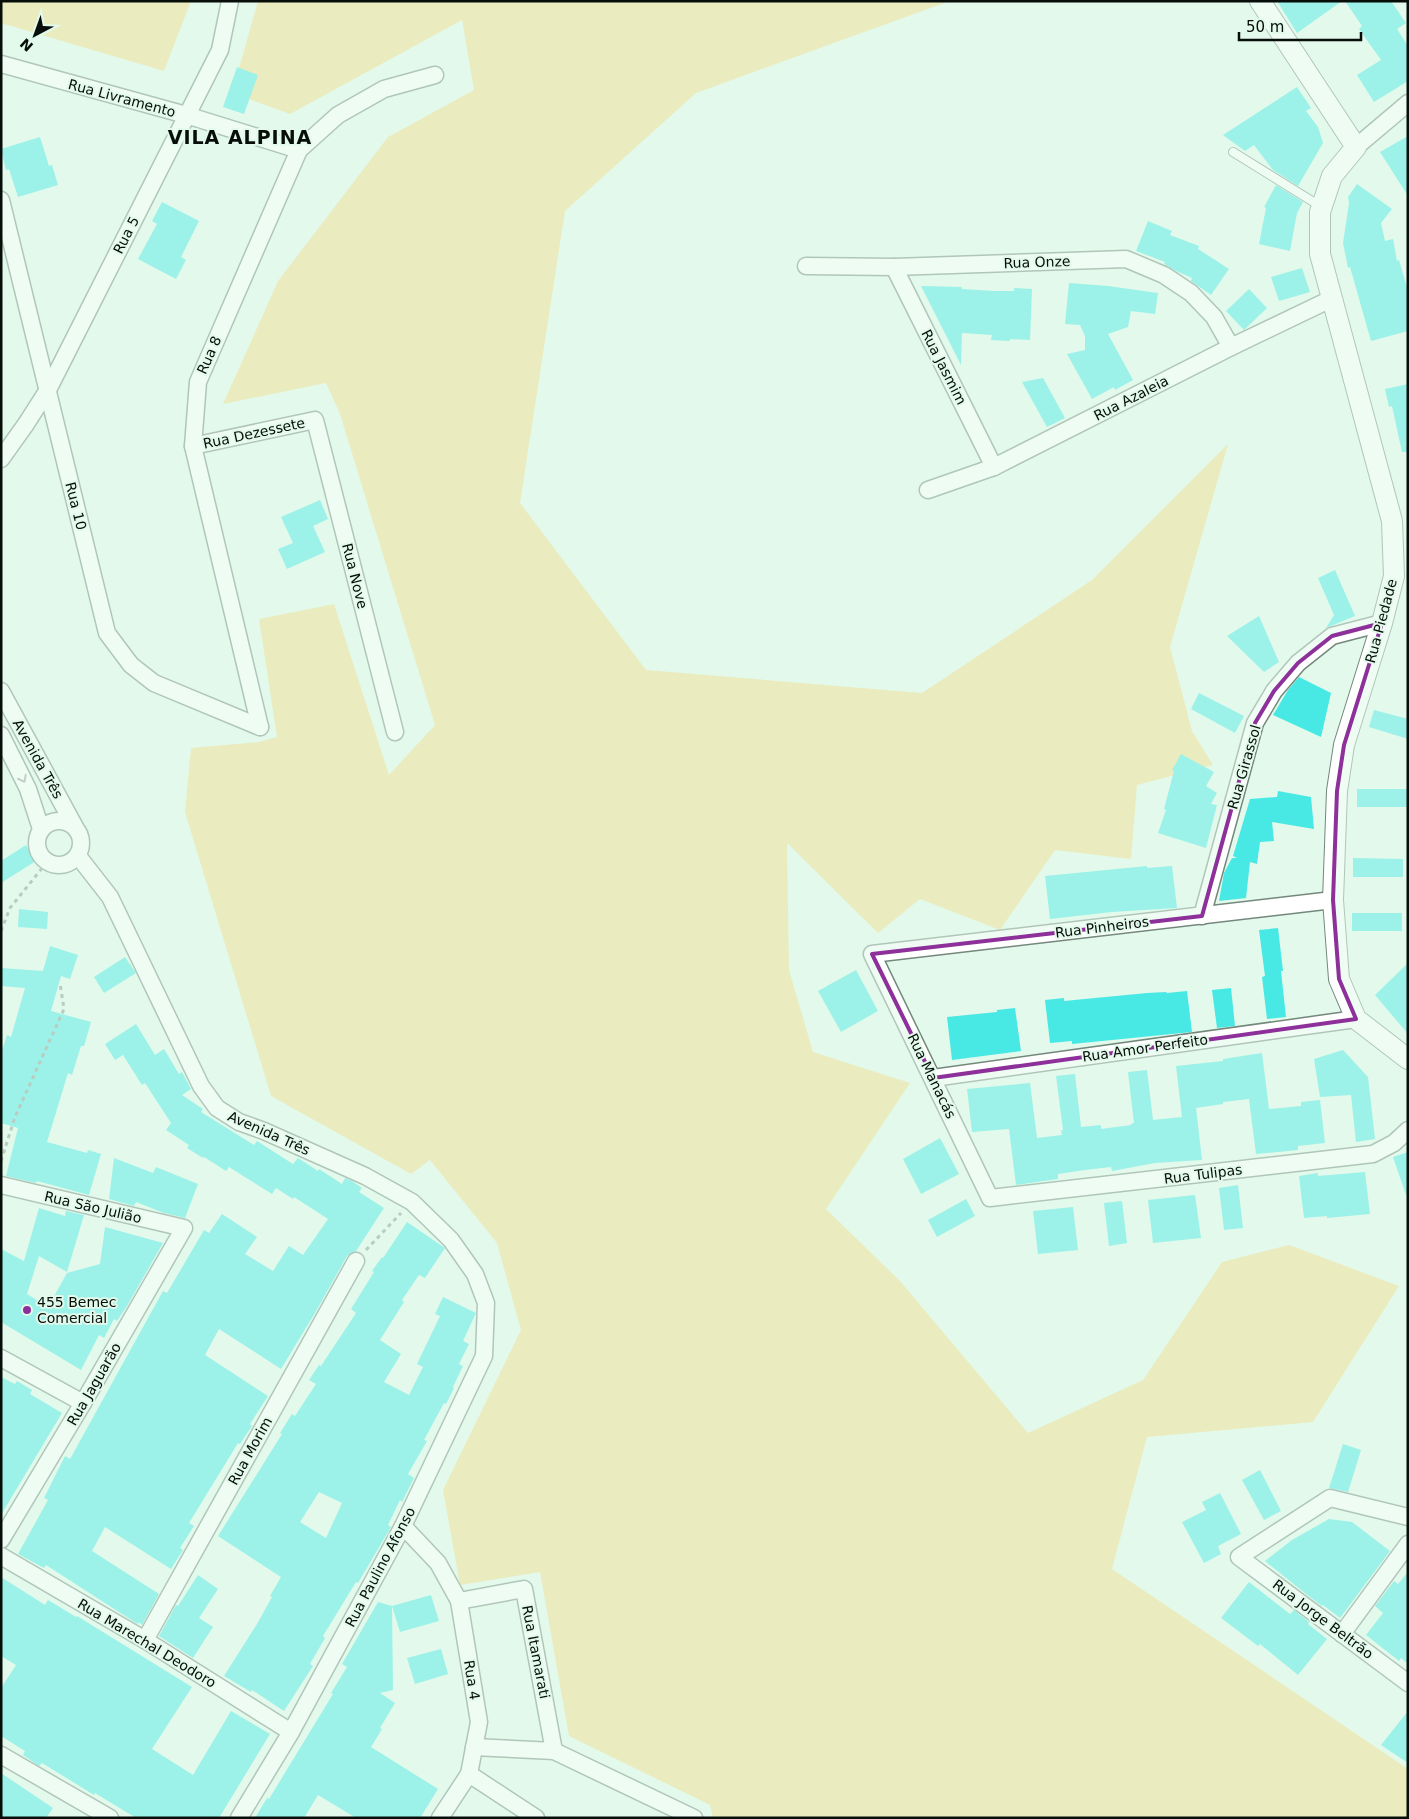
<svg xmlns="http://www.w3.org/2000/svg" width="1409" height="1819" viewBox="0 0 1409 1819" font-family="'DejaVu Sans',sans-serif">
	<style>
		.green { fill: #f3dc8a }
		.building { fill: #48e9e4; fill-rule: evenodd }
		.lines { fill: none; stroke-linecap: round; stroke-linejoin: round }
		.service-casing { stroke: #74887c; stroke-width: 10 }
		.minor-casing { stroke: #74887c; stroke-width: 19 }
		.tertiary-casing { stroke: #74887c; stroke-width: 22 }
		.path { stroke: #86968c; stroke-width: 3; stroke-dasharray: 4 4; stroke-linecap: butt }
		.service { stroke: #fff; stroke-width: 8 }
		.minor { stroke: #fff; stroke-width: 16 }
		.tertiary { stroke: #fff; stroke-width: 20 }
		.oneway { stroke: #9c9f9d }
		.marked { fill: none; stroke: #8d309a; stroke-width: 4; stroke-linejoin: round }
		.poi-dot { fill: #8d309a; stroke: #e2f9eb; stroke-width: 2 }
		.labels { text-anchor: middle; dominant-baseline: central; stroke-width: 4; stroke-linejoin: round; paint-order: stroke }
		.street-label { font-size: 14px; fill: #070e0a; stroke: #e2f9eb }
		.poi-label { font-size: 14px; fill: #070e0a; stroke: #e2f9eb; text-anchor: start }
		.district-label { font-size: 19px; font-weight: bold; letter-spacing: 1px; fill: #070e0a; stroke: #e2f9eb }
	</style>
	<rect width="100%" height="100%" fill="#e2f9eb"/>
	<g class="green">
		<polygon points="1,1 191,1 164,71 1,23"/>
		<polygon points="258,1 950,1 696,93 565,211 520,503 646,670 922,693 1092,580 1228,444 1170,647 1192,731 1213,765 1137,785 1131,859 1055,850 1000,930 920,899 878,933 787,843 789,970 813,1052 910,1083 826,1209 900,1281 1028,1433 1143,1380 1222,1262 1289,1245 1399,1286 1313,1422 1147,1437 1112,1569 1408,1769 1408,1818 713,1818 710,1805 569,1736 540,1572 460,1585 443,1490 521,1330 497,1243 430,1160 411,1174 271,1096 185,812 191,748 259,742 277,737 259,619 334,604 389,775 435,725 340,414 326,383 223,404 278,281 388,137 474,90 462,20 290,114 232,93"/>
	</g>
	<g class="building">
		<polygon points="1277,1 1342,1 1297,33"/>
		<polygon points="1345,1 1391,1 1406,23 1397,29 1408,46 1408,81 1374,102 1357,75 1381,60 1359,29 1362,26"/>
		<polygon points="237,67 258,75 244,114 223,107"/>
		<polygon points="1297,87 1311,108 1306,111 1318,127 1323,143 1298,186 1273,170 1254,145 1245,151 1223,135"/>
		<polygon points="1408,136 1408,196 1380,152"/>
		<polygon points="40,137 49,166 52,165 58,185 18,197 9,169 6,170 1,149"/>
		<polygon points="1357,184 1392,209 1381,223 1385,241 1393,239 1397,261 1399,260 1408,291 1408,331 1371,341 1350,267 1348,268 1343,243 1349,203 1348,197"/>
		<polygon points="1276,185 1303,202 1297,213 1290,251 1259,244 1266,208 1264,207"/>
		<polygon points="162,202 199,221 181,257 186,260 176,279 138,259 157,224 152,221"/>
		<polygon points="1148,221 1172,231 1170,235 1199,246 1198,249 1229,269 1211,295 1191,281 1192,278 1176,271 1164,264 1165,262 1136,251"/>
		<polygon points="1302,268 1310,292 1279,301 1271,277"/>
		<polygon points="1069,283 1108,286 1158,293 1155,314 1131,311 1128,327 1108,334 1133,380 1115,390 1114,387 1092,399 1067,354 1085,350 1085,336 1080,325 1065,324"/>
		<polygon points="921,286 962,287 962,289 994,291 1014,291 1014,288 1032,289 1030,340 1010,339 1010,341 991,340 992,335 962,333 961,365"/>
		<polygon points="1249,289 1267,308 1244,330 1226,311"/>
		<polygon points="1043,378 1065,418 1047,427 1022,382"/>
		<polygon points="1408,384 1408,452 1402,452 1392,406 1389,407 1385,389"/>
		<polygon points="320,500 328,519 313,526 325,552 287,569 278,549 293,543 281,517"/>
		<polygon points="1335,570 1355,616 1326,628 1334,615 1318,578"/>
		<polygon points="1259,616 1279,662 1264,672 1227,636"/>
		<polygon points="1299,677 1331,693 1321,737 1273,715 1288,690"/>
		<polygon points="1199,693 1244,716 1235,733 1191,709"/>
		<polygon points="1374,710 1408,719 1408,739 1369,727"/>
		<polygon points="1181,754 1214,772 1206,786 1217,793 1211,804 1217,805 1206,848 1158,833 1166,810 1164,809 1174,771 1172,770"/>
		<rect x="1357" y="789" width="50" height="18"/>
		<polygon points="1278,791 1311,797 1314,829 1272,822 1274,841 1260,842 1257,864 1250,862 1246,898 1219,901 1224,873 1232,858 1237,858 1233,856 1250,799 1277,797"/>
		<polygon points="26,845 36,861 1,883 1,861"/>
		<polygon points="1353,858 1403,859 1403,877 1353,877"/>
		<polygon points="1147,866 1147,868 1172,866 1177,908 1112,912 1050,919 1045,876"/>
		<polygon points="19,909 48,912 47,929 18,927"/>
		<rect x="1352" y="913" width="50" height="18"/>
		<polygon points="1278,928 1283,971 1281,971 1286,1017 1267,1019 1262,977 1265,976 1259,930"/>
		<polygon points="50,946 78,955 70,979 61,976 51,1011 91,1022 84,1046 81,1046 72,1075 68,1073 47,1142 87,1153 88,1150 101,1154 89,1195 37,1181 36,1183 6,1176 18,1128 1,1123 1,1054 7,1035 11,1037 25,988 1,986 1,968 43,971"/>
		<polygon points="125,957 136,973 104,993 94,977"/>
		<polygon points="1408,963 1408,1034 1375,995"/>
		<polygon points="856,970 878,1011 841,1032 818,991"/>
		<polygon points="1231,988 1235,1026 1217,1028 1212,990"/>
		<polygon points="1187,991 1192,1032 1072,1044 1072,1041 1050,1043 1045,1000 1064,998 1064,1001 1147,993 1166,992 1167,993"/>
		<polygon points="1015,1008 1021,1051 952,1060 947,1017 997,1012 997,1010"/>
		<polygon points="136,1024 155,1055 164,1049 179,1074 182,1072 191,1089 182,1095 203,1109 201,1112 254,1145 257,1141 293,1164 298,1158 318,1171 319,1169 342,1184 345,1178 352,1181 362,1188 359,1192 384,1208 356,1251 347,1256 315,1313 281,1369 219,1329 205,1355 268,1396 250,1424 252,1426 240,1444 238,1443 189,1523 194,1526 180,1548 183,1550 171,1569 105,1527 92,1551 159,1594 142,1625 139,1622 138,1624 136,1623 46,1565 44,1568 18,1554 48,1500 44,1498 65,1456 70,1459 163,1291 167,1293 204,1230 209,1233 222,1214 257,1237 245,1254 273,1271 289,1246 303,1255 328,1219 294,1197 293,1199 276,1188 272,1194 229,1167 226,1171 204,1157 203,1158 187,1148 189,1145 166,1130 171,1123 145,1083 142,1085 123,1055 115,1060 105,1044"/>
		<polygon points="1343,1050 1368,1077 1375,1139 1356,1142 1351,1095 1320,1097 1314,1059"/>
		<polygon points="1262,1053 1269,1109 1301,1106 1301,1102 1320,1100 1325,1143 1298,1146 1298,1150 1256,1154 1249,1099 1223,1102 1223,1104 1196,1108 1202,1160 1155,1163 1112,1171 1111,1167 1085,1170 1058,1174 1058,1179 1016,1185 1009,1129 972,1132 967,1089 1030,1083 1037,1138 1062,1135 1061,1130 1063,1130 1056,1076 1075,1074 1081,1127 1101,1125 1101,1129 1131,1125 1131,1124 1134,1123 1128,1072 1147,1070 1153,1120 1182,1117 1176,1066 1223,1061 1223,1059"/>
		<polygon points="940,1138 959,1174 921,1194 903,1159"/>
		<polygon points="1408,1152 1408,1194 1406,1195 1393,1157"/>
		<polygon points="114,1158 153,1173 156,1167 198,1184 185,1218 164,1213 136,1202 134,1206 109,1199"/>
		<polygon points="1365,1172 1370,1214 1327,1218 1327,1216 1304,1218 1299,1176 1318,1173 1318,1176"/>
		<polygon points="1238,1185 1243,1228 1224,1230 1219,1188"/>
		<polygon points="1195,1195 1201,1238 1153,1243 1148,1200"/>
		<polygon points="966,1199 975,1216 937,1237 928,1220"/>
		<polygon points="1122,1201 1127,1243 1109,1246 1104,1203"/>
		<polygon points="1073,1207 1078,1250 1038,1254 1033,1211"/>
		<polygon points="39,1208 65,1216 66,1211 84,1215 67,1272 39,1256 27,1294 48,1307 67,1273 100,1264 105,1227 163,1243 127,1306 117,1321 114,1319 104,1338 99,1335 81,1370 1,1322 1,1249 24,1261"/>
		<path d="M407,1222L445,1248L425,1278L419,1275L402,1300L404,1302L380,1340L401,1354L384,1382L409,1395L423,1367L417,1364L440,1316L435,1314L443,1297L476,1313L463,1341L469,1344L459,1364L463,1366L453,1387L454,1388L446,1404L444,1403L424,1440L427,1441L408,1474L414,1478L402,1502L400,1500L388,1525L391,1527L358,1583L356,1582L323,1636L325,1638L310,1664L313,1666L284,1711L252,1690L251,1692L224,1676L257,1624L272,1597L270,1596L281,1577L218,1536L267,1458L282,1434L280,1433L292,1414L295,1416L316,1384L309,1380L319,1365L321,1366L356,1313L351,1309L374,1272L372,1271L382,1257L383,1258ZM319,1492L342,1503L326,1538L300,1522Z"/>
		<polygon points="1,1377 15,1384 17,1381 32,1390 30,1394 62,1413 1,1515"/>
		<polygon points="1343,1444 1361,1450 1348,1492 1329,1488"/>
		<polygon points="1260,1470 1281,1511 1264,1520 1242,1480"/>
		<polygon points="1220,1493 1241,1534 1218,1546 1221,1554 1204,1563 1182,1522 1206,1510 1202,1502"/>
		<polygon points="1329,1519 1352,1522 1390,1551 1340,1618 1323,1605 1322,1606 1306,1594 1265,1561 1292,1540"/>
		<polygon points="1408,1572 1408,1664 1401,1658 1399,1661 1366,1635 1383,1613 1375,1606 1394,1581 1398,1584"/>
		<polygon points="198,1575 218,1589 199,1618 213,1627 193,1658 159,1636 176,1605 178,1606"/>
		<polygon points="1,1577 45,1605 48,1600 76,1617 77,1616 192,1687 152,1749 193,1775 231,1711 270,1734 219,1818 136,1818 95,1793 94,1795 42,1763 39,1766 23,1755 25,1751 1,1736 1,1688 16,1665 1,1656"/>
		<polygon points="1249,1582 1290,1614 1294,1610 1309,1622 1308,1624 1327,1639 1298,1675 1260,1644 1258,1646 1221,1618"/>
		<polygon points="431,1595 439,1621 400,1632 392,1606"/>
		<polygon points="378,1602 392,1606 393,1690 380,1693 395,1703 380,1728 382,1729 371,1747 438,1789 420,1818 356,1818 318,1795 304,1818 255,1818 267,1798 269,1799 333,1694 331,1693 347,1667 342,1664"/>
		<polygon points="441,1649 448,1674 415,1684 407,1658"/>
		<polygon points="1408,1711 1408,1763 1381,1745"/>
		<polygon points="1,1773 53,1808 46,1818 1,1818"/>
	</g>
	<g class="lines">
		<g class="service-casing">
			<polyline id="service" points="1233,152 1320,206"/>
		</g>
		<g class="minor-casing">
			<g id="minor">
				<polyline points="1,64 186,115 299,150"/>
				<polyline points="1356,147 1408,103"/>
				<polyline points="1,200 107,633 131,665 154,683 260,727"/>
				<polyline points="806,266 894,267 1126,259 1164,275 1191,293 1214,317 1231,347"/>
				<polyline points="894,267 994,467"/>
				<polyline points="193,446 315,420 395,732"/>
				<polyline points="1,459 26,424 49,388 220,50 230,1"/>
				<polyline points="928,490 994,467 1231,347 1331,299"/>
				<polyline points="1,691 75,827"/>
				<polyline points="260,727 193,446 198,382 299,150 338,115 384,89 435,75"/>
				<polyline points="1,735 28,789 41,829"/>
				<circle cx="59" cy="843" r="22"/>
				<polyline points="78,856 110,897 201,1086 217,1108 239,1122 264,1131 365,1176 412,1202 451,1240 475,1274 486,1303 484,1356 403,1526 291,1732 239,1818"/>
				<polyline points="1333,900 872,954 990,1198 1373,1154 1394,1143 1408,1130"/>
				<polyline points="1202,916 1255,723 1274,691 1298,663 1332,636 1382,623"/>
				<polyline points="933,1078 1356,1019"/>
				<polyline points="1,1185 184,1228 83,1403 1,1540"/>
				<polyline points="1,1358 83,1403"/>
				<polyline points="1408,1517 1330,1498 1239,1557 1408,1683"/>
				<polyline points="403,1526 438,1563 459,1601 479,1722 469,1774 536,1818"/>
				<polyline points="1,1556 145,1640 291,1732"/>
				<polyline points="459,1601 524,1589 554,1751"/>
				<polyline points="1342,1634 1408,1544"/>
				<polyline points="145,1640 356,1261"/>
				<polyline points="474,1747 554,1751 694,1818"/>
				<polyline points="1,1755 110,1818"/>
				<polyline points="440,1818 469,1774"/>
			</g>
		</g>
		<g class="tertiary-casing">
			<polyline id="tertiary" points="1260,1 1356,147 1332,176 1320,212 1320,254 1392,521 1394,576 1382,623 1344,745 1337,791 1333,900 1339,979 1356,1019 1408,1059"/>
		</g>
		<g class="path">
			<polyline points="1,931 10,908 47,862"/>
			<polyline points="1,1161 15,1117 64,1009 60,983"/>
			<polyline points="366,1250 401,1213"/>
		</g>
		<use href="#service" class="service"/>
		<use href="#minor" class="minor"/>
		<use href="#tertiary" class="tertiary"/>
	</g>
	<defs><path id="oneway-chevron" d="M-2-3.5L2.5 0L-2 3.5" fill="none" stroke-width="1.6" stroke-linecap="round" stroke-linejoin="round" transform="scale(1.25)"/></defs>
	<use class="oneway" href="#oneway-chevron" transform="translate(23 779) rotate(63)"/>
	<path d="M0 0H1409V1819H0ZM1382,623L1344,745L1337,791L1333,900L1339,979L1356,1019L933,1078L872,954L1202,916L1255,723L1274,691L1298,663L1332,636Z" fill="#e2f9eb" fill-opacity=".55" fill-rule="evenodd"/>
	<path class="marked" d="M1382,623L1344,745L1337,791L1333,900L1339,979L1356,1019L933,1078L872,954L1202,916L1255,723L1274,691L1298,663L1332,636Z"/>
	<circle class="poi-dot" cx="27" cy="1310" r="5"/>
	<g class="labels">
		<g class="street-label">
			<text transform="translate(122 98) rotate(15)">Rua Livramento</text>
			<text transform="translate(126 235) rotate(-63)">Rua 5</text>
			<text transform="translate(1037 262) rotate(-2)">Rua Onze</text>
			<text transform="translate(209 355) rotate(-66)">Rua 8</text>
			<text transform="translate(944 367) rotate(63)">Rua Jasmim</text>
			<text transform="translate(1131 398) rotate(-27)">Rua Azaleia</text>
			<text transform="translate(254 433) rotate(-12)">Rua Dezessete</text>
			<text transform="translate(76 506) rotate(76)">Rua 10</text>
			<text transform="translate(355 576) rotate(76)">Rua Nove</text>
			<text transform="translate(1381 621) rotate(-75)">Rua Piedade</text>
			<text transform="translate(38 759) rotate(61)">Avenida Três</text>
			<text transform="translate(1244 767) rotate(-74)">Rua Girassol</text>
			<text transform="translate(1102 927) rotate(-7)">Rua Pinheiros</text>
			<text transform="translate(1145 1048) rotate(-8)">Rua Amor Perfeito</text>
			<text transform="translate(932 1076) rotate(64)">Rua Manacás</text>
			<text transform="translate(269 1133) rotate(24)">Avenida Três</text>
			<text transform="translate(1203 1174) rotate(-7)">Rua Tulipas</text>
			<text transform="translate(93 1207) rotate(13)">Rua São Julião</text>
			<text transform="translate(94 1384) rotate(-60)">Rua Jaguarão</text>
			<text transform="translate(250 1451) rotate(-61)">Rua Morim</text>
			<text transform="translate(380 1567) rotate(-62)">Rua Paulino Afonso</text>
			<text transform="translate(1323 1619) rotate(37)">Rua Jorge Beltrão</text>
			<text transform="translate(147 1643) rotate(31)">Rua Marechal Deodoro</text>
			<text transform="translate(536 1652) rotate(79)">Rua Itamarati</text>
			<text transform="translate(472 1680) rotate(81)">Rua 4</text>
		</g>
		<g class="poi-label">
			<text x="37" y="1302">455 Bemec<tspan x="37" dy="16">Comercial</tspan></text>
		</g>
		<g class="district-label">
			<text x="240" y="137">VILA ALPINA</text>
		</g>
	</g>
	<rect width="1409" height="1819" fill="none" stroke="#070e0a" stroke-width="5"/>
	<g transform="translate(35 35) rotate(221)" stroke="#e2f9eb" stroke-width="4" paint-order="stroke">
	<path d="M0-4L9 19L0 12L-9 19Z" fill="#070e0a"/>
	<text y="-8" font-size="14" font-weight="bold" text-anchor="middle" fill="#070e0a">N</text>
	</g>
	<path d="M1239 32v8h122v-8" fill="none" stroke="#070e0a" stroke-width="2.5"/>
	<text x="1246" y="32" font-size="15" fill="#070e0a" stroke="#e2f9eb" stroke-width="4" paint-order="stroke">50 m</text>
</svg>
